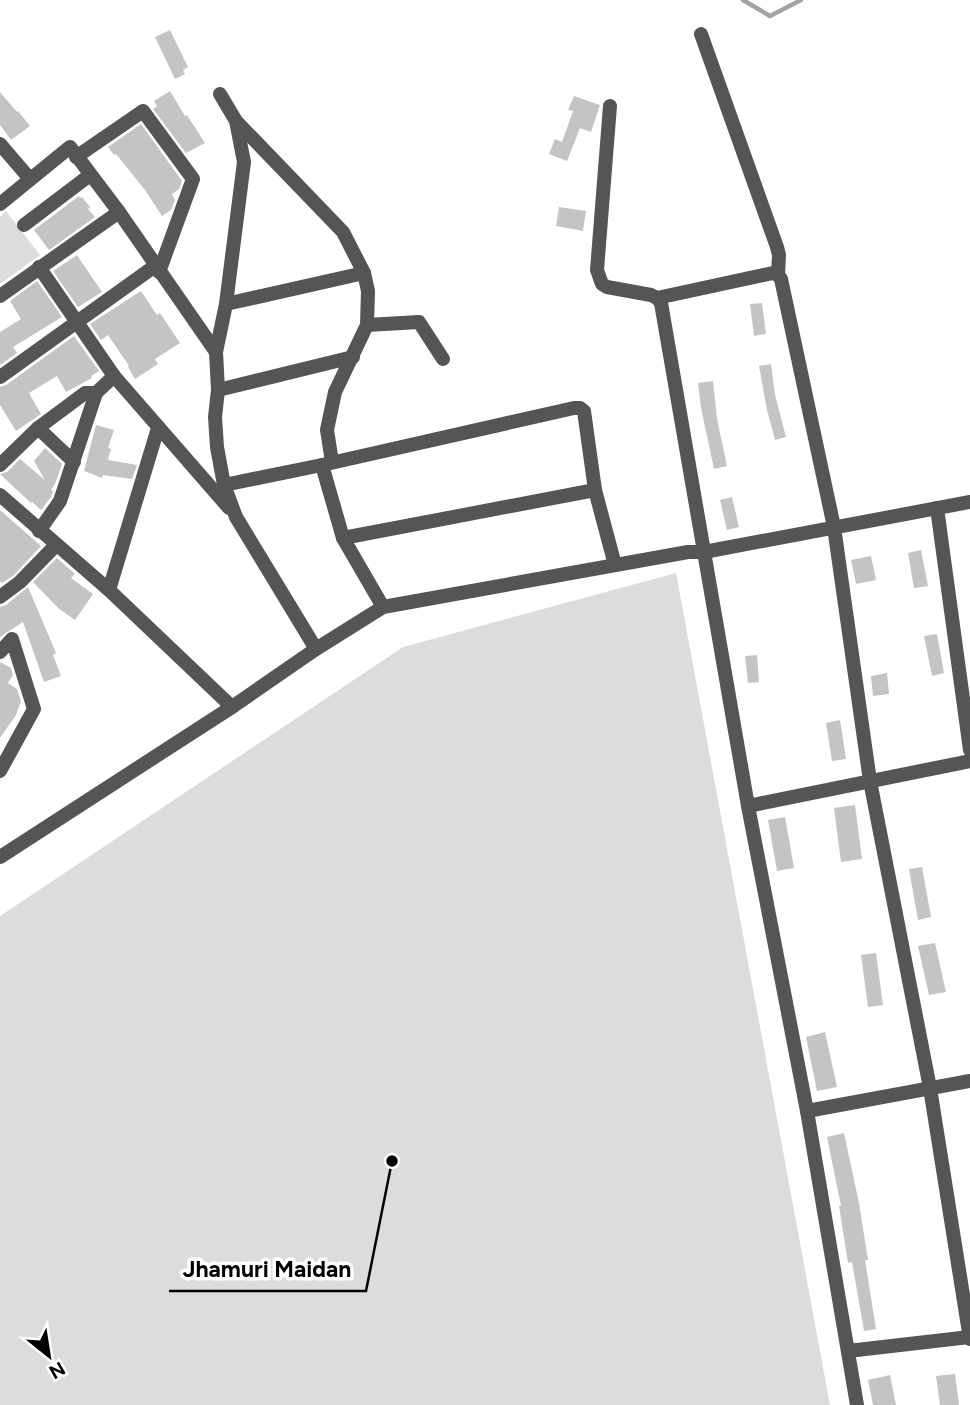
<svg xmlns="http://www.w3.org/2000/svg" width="970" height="1405" viewBox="0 0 970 1405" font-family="Figtree,sans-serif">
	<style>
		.green { fill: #dcdcdc }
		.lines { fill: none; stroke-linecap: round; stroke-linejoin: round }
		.stream { stroke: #a3a3a3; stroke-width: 4.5 }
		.building { fill: #c4c4c4 }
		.minor { stroke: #555; stroke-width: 14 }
		.leader { fill: none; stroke: #000; stroke-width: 2.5 }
		.callout-dot { fill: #000; stroke: #fff; stroke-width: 2.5 }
		.callout-label { font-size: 23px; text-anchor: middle; font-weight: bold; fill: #000; stroke: #fff; stroke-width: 7; stroke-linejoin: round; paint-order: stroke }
	</style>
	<rect width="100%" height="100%" fill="#fff"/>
	<g class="green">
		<polygon points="6,211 40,255 0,284 0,217"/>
		<polygon points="676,573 830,1405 0,1405 0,916 403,647"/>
	</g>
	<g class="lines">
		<polyline class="stream" points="743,0 770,16 801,0"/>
	</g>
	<g class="building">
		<polygon points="170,30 188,67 183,70 185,74 175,79 155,37"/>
		<polygon points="170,91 185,116 187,115 205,143 186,153 153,109 157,106 154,101"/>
		<polygon points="0,92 17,112 18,111 30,126 11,140 0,125"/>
		<polygon points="574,96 600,105 591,132 580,128 567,161 549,154 555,139 562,142 573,111 568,110"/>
		<polygon points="141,124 182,181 179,189 172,194 175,200 171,210 162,216 145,190 116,154 114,155 108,147"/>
		<polygon points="79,196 80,198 82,197 90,207 88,209 95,217 49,250 34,230"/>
		<polygon points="559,207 586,211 583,231 556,226"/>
		<polygon points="77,255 102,292 78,307 53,271"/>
		<polygon points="37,281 62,317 13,347 17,353 0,365 0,332 21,319 10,301"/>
		<polygon points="141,291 157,315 160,313 180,343 155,359 158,364 135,379 128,367 129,366 108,335 101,340 90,324"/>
		<polygon points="762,303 766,334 754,336 750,304"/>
		<polygon points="74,336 99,371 91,376 92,378 66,392 57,376 29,393 41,414 16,431 0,405 0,387 6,385"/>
		<polygon points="771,364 775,395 786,437 775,440 767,410 759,366"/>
		<polygon points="713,381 717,419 727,466 714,469 701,408 698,383"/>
		<polygon points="96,425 114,430 108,448 111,449 108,460 137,465 132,479 103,475 102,478 84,471"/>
		<polygon points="45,448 62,464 55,484 51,490 53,491 51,497 41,510 32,502 31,503 0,474 7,472 20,459 45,480 34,461"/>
		<polygon points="732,497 739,527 727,530 720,500"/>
		<polygon points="0,510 41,546 14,575 2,583 0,581"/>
		<polygon points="921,550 928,586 914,588 908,553"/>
		<polygon points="871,556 876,580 856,584 851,560"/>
		<polygon points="57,558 75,574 71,578 93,594 75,620 58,608 33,582"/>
		<polygon points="28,587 56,653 53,655 61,676 44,682 23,622 0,637 0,607 6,605"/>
		<polygon points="937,634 944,673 932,676 924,636"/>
		<polygon points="757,655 759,682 748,683 745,656"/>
		<polygon points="0,662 11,668 13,675 8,683 17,689 21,701 16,715 0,738"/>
		<polygon points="887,673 889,694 873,696 871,676"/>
		<polygon points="840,720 846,759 832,761 826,723"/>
		<polygon points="855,805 862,859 841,862 834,808"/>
		<polygon points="785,817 794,868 777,871 768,820"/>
		<polygon points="922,867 931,917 918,920 909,869"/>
		<polygon points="935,943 946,992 929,995 918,946"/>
		<polygon points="876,953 883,1005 868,1007 861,955"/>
		<polygon points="825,1032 837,1087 817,1091 806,1037"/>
		<polygon points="844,1133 859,1203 868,1260 865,1260 876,1329 864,1331 852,1262 848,1263 839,1206 841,1206 827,1137"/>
		<polygon points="955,1374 959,1405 940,1405 936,1376"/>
		<polygon points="890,1375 896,1405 873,1405 868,1380"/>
	</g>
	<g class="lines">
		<g class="minor">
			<polyline points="701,34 777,247 779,255 778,275"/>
			<polyline points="220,94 236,121 244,162 226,304 216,352 218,390 215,417 217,447 224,485 236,517 316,649"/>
			<polyline points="610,106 597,270 602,284 607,287 651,295 657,298 661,303 748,806 807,1111 857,1405"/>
			<polyline points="237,122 343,232 364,273 368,291 367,325 335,392 327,430 332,462"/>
			<polyline points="0,144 30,179"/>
			<polyline points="76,157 143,111 193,179 159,272"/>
			<polyline points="0,204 70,147 119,212 216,352"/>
			<polyline points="24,225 90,175"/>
			<polyline points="39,267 114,376 229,508"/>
			<polyline points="0,296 119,212"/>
			<polyline points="657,298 773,273 778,275 781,279 834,527 870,781 930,1088 970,1339"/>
			<polyline points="226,304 364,273"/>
			<polyline points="367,325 419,322 443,359"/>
			<polyline points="0,377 155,266"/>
			<polyline points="218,390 353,357"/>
			<polyline points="38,428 74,462"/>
			<polyline points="0,465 38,428 85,393 96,393"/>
			<polyline points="322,465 343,538 383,607"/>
			<polyline points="224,485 322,465 574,408 580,408 584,411 595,490 343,538"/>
			<polyline points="595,490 615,565"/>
			<polyline points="0,495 109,590 232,707"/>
			<polyline points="937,508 970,750"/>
			<polyline points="39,531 60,501 96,393 114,376"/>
			<polyline points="109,590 158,428"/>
			<polyline points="0,597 20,582 56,545"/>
			<polyline points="0,652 12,639 34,709 0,771"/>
			<polyline points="748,806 970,761"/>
			<polyline points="0,857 232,707 316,649 383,607 688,552 704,552 970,502"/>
			<polyline points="807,1111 970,1081"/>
			<polyline points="848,1351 970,1337"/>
		</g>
	</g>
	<path class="leader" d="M392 1161L366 1291H169"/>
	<circle class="callout-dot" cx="392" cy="1161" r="7"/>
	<g class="callout-label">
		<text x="267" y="1277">Jhamuri Maidan</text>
	</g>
	<g transform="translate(49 1356) rotate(150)" stroke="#ffffff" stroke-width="5" paint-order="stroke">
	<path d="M0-5L12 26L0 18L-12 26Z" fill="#000000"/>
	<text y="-10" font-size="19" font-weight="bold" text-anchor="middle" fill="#000000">N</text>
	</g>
</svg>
